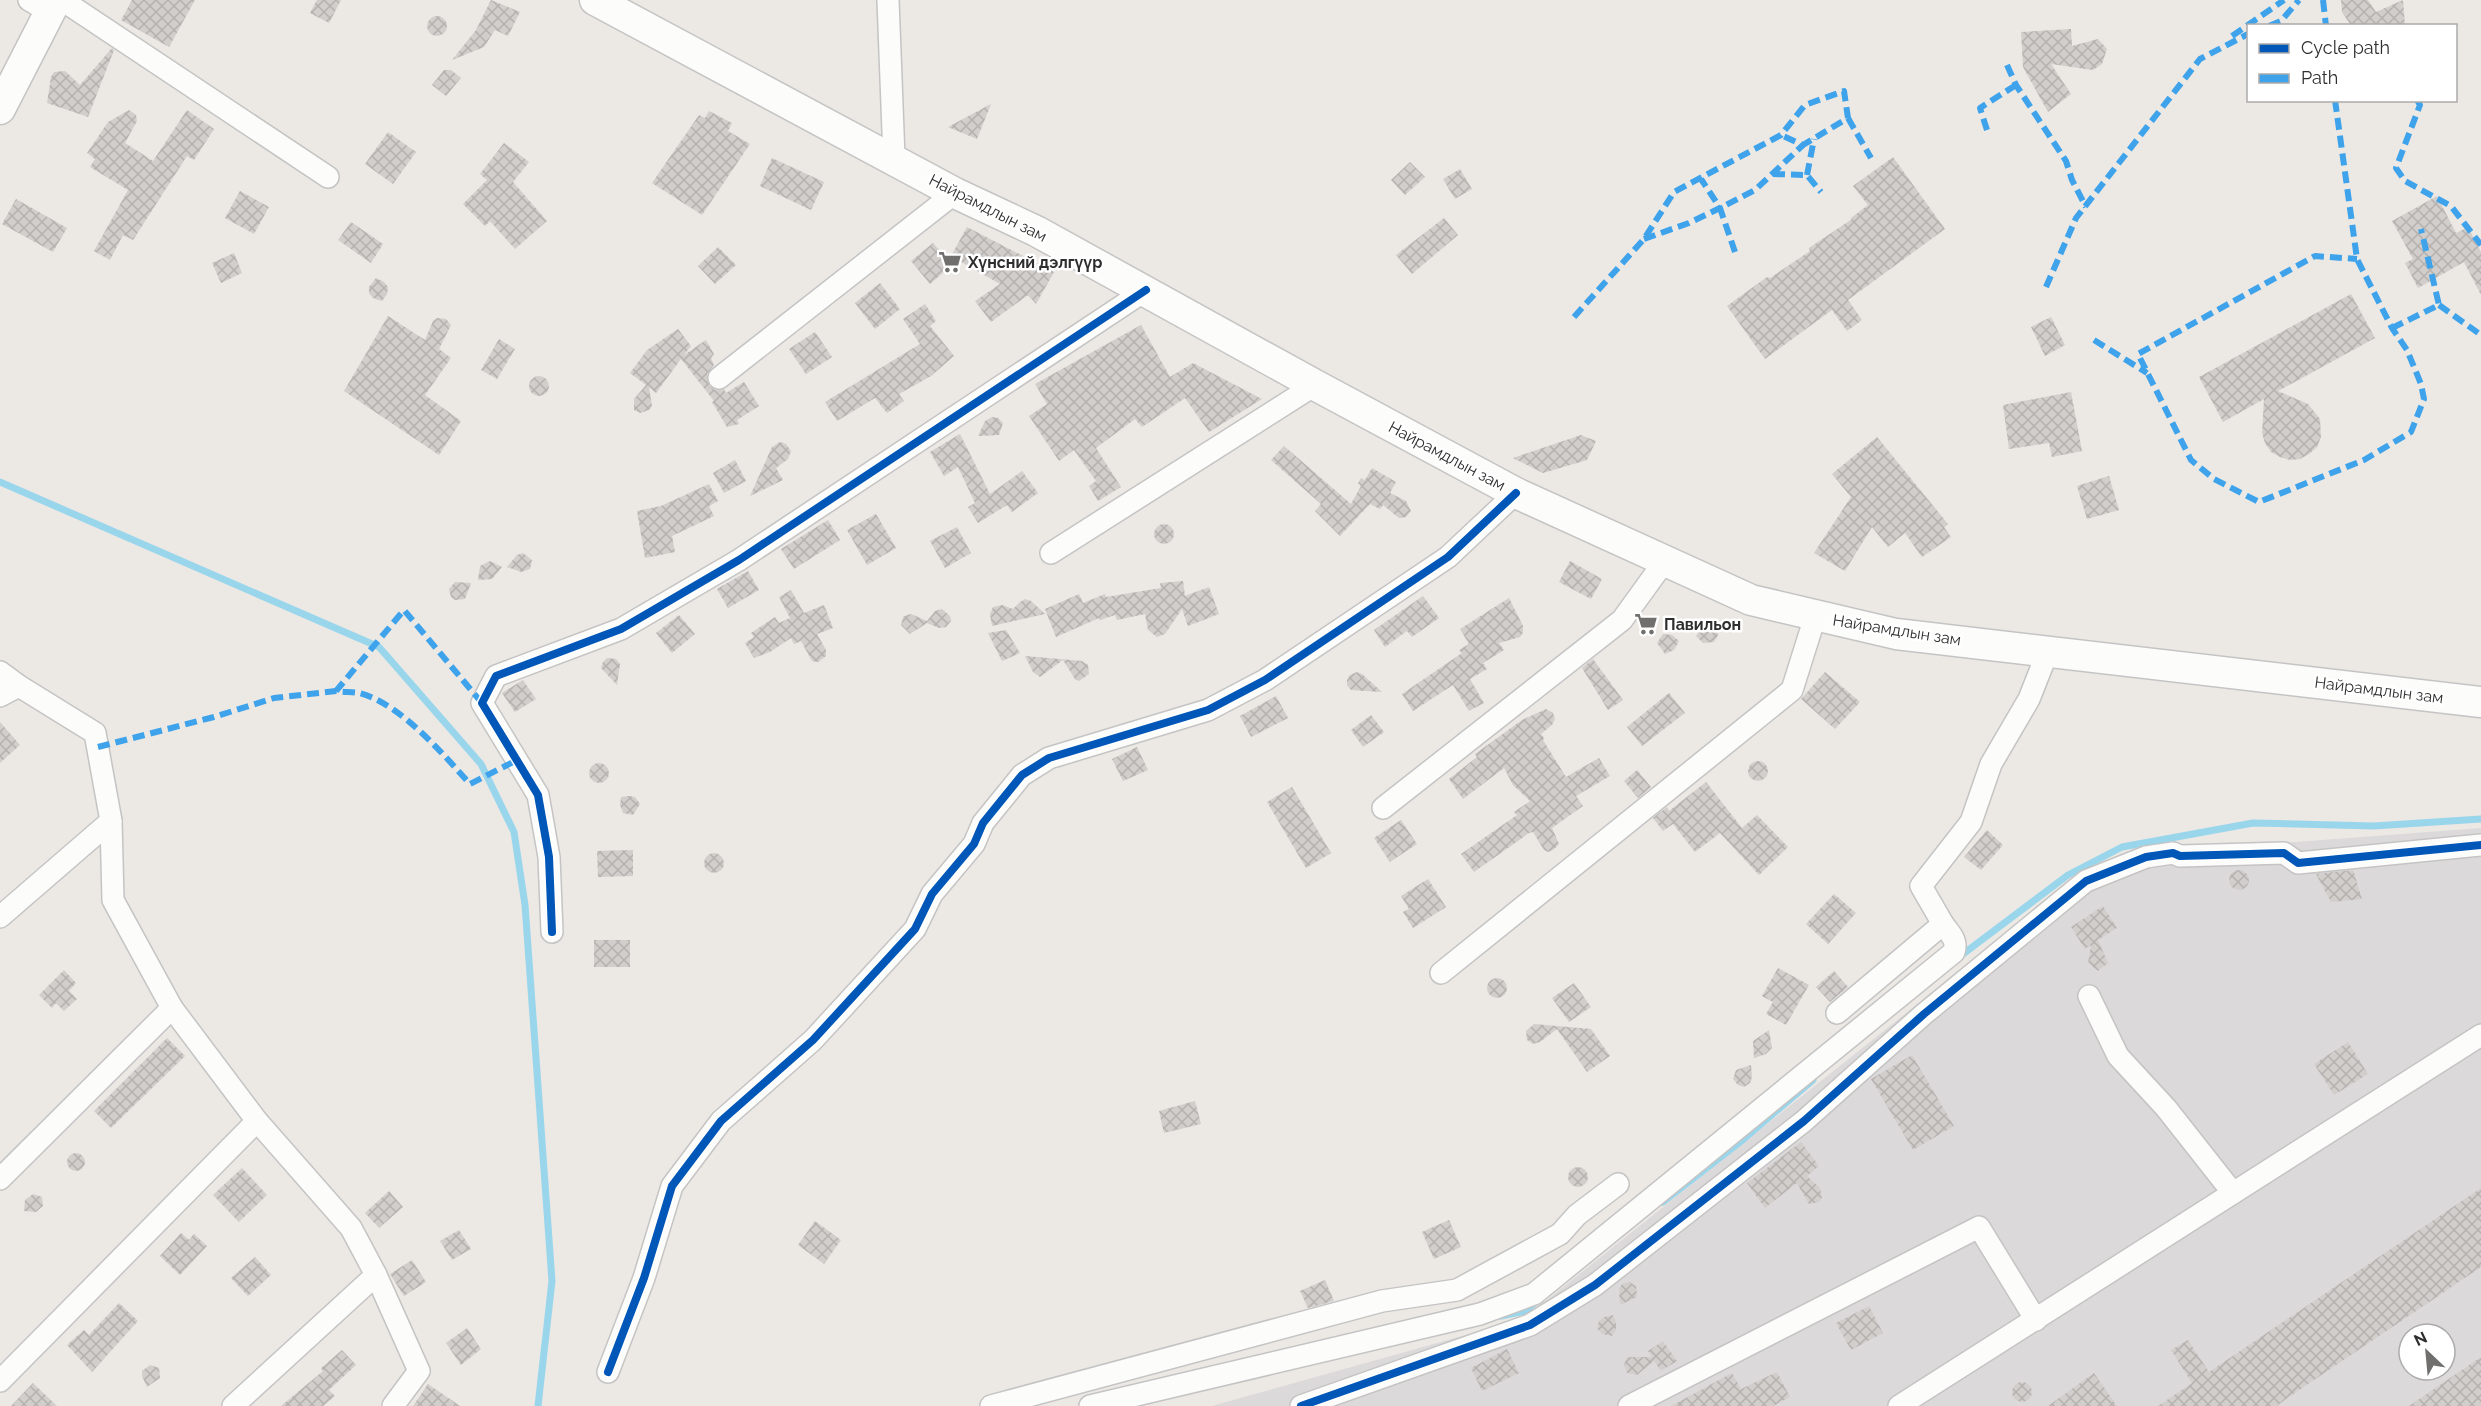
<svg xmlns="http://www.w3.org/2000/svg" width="2481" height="1406" viewBox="0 0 2481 1406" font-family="Raleway,sans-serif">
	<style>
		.industrial { fill: #dcd9db; fill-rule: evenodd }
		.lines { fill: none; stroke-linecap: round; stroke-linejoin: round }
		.stream { stroke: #99d6ec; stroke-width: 7 }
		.building { fill: url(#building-cross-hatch) }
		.minor-casing { stroke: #c5c4c5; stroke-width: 24 }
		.secondary-casing { stroke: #c5c4c5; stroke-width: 33 }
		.minor { stroke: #fcfcfb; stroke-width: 21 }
		.secondary { stroke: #fcfcfb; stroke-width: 30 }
		.quiet { stroke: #3ea3eb; stroke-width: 6; stroke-dasharray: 12 6; stroke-linecap: butt }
		.cycleway-casing { stroke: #fff; stroke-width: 11 }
		.cycleway { stroke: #0057b8; stroke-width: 8 }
		.labels { text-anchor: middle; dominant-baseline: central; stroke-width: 5; stroke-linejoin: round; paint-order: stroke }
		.street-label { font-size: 16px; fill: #2e2e2e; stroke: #fff }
		.poi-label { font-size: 16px; font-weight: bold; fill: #2e2e2e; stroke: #fff; text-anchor: start }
	</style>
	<defs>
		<pattern id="building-cross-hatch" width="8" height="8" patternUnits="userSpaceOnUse" patternTransform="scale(1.5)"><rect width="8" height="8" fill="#d1cecb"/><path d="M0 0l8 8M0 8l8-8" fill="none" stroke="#b4b1af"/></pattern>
	</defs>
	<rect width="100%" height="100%" fill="#ece8e4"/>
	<path class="industrial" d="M2481,828V1406H1212L1523,1319L2074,879L2126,855ZM2409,1334H2445V1370H2409Z"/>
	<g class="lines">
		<g class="stream">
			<polyline points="0,482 379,647 481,764 514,832 525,905 552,1281 538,1406"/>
			<polyline points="1959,957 2068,875 2122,847 2253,823 2374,826 2481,819"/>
			<polyline points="1663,1202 1740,1142 1813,1080"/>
			<polyline points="1501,1316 1525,1311 1537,1301"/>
		</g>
	</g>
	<g class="building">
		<polygon points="132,0 195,0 169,47 121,20"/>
		<polygon points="317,0 341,0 329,23 310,13"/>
		<polygon points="491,0 520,12 508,36 495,30 484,47 452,60 476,30"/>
		<polygon points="2341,0 2368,0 2376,12 2403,0 2405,26 2348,26 2350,24 2342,12"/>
		<circle cx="437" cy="26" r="10"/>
		<polygon points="2071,29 2072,46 2098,39 2107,49 2102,64 2093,70 2051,64 2071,94 2048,112 2023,67 2021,32"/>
		<polygon points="112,48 114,50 88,117 47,103 51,77 54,72 65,71 80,85"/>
		<polygon points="444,70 451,70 461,78 446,96 432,85"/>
		<polygon points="991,104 977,139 948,127"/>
		<polygon points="129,110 136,115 137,121 125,143 153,161 187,110 214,129 194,160 187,156 133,240 123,235 110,260 94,251 128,190 90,167 95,159 87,153 108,122"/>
		<polygon points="709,111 732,123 728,131 750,144 702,215 652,183 699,115 705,118"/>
		<polygon points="388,132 416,152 393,184 365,164"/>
		<polygon points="504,143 529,162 513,182 547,221 515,249 490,221 485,226 463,204 487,180 480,174"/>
		<polygon points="1893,157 1945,229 1848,300 1862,320 1847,331 1832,310 1765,359 1727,306 1767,277 1770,278 1810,251 1809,248 1852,219 1851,218 1868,205 1853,186"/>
		<polygon points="772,158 824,182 811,210 760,186"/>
		<polygon points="1410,162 1425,177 1405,195 1391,180"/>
		<polygon points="1460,169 1472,189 1455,199 1443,179"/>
		<polygon points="240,191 269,207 254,234 225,218"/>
		<polygon points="2437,196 2456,233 2468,227 2481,252 2481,295 2464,262 2418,288 2405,263 2413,259 2392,221"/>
		<polygon points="16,199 67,228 53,252 2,224"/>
		<polygon points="1444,218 1458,235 1412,274 1396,255"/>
		<polygon points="351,222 383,244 371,263 338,240"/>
		<polygon points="967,227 1054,272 1036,304 1028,295 991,322 975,301 1000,284 951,256"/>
		<polygon points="933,243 952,265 930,284 911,261"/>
		<polygon points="718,247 736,265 715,284 698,266"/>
		<polygon points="234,253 242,273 221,283 212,263"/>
		<polygon points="376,278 384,282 388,287 387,294 382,301 373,298 369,293 369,287"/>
		<polygon points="880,283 900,309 875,329 855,303"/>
		<polygon points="2351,294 2375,338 2278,391 2308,404 2320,419 2321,437 2317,447 2309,454 2300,459 2290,460 2280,457 2271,452 2265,443 2262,433 2264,399 2223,422 2199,377"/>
		<polygon points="925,304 936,321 930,326 954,356 931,376 899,394 904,401 887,413 875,398 837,421 825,402 920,344 903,319"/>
		<polygon points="388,316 425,340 433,321 437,318 446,319 451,325 439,349 451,358 425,395 461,421 439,455 344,391"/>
		<polygon points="2051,317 2065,345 2045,356 2031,327"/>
		<polygon points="1141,325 1170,377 1193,363 1262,399 1209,432 1185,398 1142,427 1135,419 1096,448 1121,487 1098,501 1089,486 1096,481 1074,450 1059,461 1029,416 1047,404 1035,384"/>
		<polygon points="678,329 691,346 684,355 706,340 714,354 711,358 714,365 707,374 709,386 715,390 724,389 726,393 744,382 759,406 737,420 739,424 727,427 712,402 714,401 681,359 656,393 649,387 652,406 649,410 640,413 634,410 634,399 646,385 630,373 647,350"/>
		<polygon points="815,332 832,357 806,374 789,349"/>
		<polygon points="499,339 515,349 497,379 481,370"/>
		<circle cx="539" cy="386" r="10"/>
		<polygon points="2071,392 2082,451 2052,457 2049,443 2009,449 2003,405"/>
		<polygon points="992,417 998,418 1003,423 999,435 978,436 985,421"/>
		<polygon points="960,434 990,494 1022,471 1038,493 1012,512 1007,505 978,523 968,507 975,503 958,467 944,476 930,452"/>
		<polygon points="1581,435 1596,441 1587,460 1543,473 1513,458"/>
		<polygon points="1877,437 1948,524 1944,527 1951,537 1922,557 1905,533 1888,547 1872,527 1845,571 1814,553 1851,497 1832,474"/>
		<polygon points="780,442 786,444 791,451 788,459 776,468 783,480 750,496 772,447"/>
		<polygon points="1284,446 1351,504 1361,486 1358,483 1361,478 1365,480 1372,468 1396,482 1390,493 1406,501 1411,511 1406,517 1399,518 1383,505 1380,509 1370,504 1340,536 1315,511 1321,504 1271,460"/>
		<polygon points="735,460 746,481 724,493 713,473"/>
		<polygon points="2109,476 2119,510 2087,519 2077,486"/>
		<polygon points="709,484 718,501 709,506 714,516 672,536 675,552 645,558 637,511 661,506"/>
		<polygon points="876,514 896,548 867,565 847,530"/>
		<polygon points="828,520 840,540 794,569 781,549"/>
		<circle cx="1164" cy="534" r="10"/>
		<polygon points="957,527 971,553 945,568 930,541"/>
		<polygon points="523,553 532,560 530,569 521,572 507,567 517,555"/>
		<polygon points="490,561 502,567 492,579 478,580 480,566"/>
		<polygon points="1570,561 1602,579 1591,599 1559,582"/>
		<polygon points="748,571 759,590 728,608 717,589"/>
		<polygon points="1183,581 1185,596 1209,587 1219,614 1188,626 1182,609 1165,634 1157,637 1148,630 1145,614 1117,620 1115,615 1100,620 1099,618 1056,637 1045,609 1079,594 1083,603 1105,594 1106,597 1161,588 1160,583"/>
		<polygon points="455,582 471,583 465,599 455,600 451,597 449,589"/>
		<polygon points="791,590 804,613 824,605 833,628 817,634 826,650 826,656 818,662 812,661 801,641 794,644 791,638 770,652 754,658 745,643 754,637 751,633 775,617 779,623 790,618 779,597"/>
		<polygon points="1423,596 1439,618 1412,637 1407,631 1385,647 1374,630"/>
		<polygon points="1509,598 1523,626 1523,633 1520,637 1499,643 1504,650 1483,663 1487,669 1470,679 1484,703 1469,711 1453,685 1413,711 1402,694 1462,653 1459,650 1469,644 1460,629"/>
		<polygon points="1025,599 1031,601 1045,614 992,626 990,614 993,607 1002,605 1013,609 1020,602"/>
		<polygon points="942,609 950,616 951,621 946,627 939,628 927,623 910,634 901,625 903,617 907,615 911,614 927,621 935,611"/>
		<polygon points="679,615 695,634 672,653 656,633"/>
		<polygon points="1705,625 1715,627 1718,635 1714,642 1703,643 1696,636"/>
		<polygon points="1006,630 1020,653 1002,661 988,633"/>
		<polygon points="1663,634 1672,635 1679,641 1674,650 1665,654 1657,643"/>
		<polygon points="1025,656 1082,661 1088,665 1089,674 1079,681 1075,679 1063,660 1040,677 1033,672"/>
		<polygon points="607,658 616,659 620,664 617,685 601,668 603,662"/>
		<polygon points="1593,659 1623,700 1608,710 1582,668"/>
		<polygon points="1357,672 1362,674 1382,692 1351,690 1347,685 1347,680 1350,675"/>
		<polygon points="1825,672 1860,702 1835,729 1801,699"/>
		<polygon points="523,680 536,699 515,712 502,693"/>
		<polygon points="1669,693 1685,713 1642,746 1627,727"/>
		<polygon points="1276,696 1288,718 1251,737 1240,716"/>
		<polygon points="1546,709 1553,713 1555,719 1552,725 1541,734 1544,738 1543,740 1566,777 1599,758 1610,776 1576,796 1583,806 1552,828 1559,844 1553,850 1548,852 1544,850 1533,832 1529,833 1474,872 1461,854 1517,815 1514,812 1530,801 1513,785 1504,768 1463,799 1449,779 1477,757 1475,754 1522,720"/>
		<polygon points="1371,715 1384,732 1363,747 1351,730"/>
		<polygon points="0,722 20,745 0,763"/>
		<polygon points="1137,747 1148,770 1123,781 1112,759"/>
		<circle cx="1758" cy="771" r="10"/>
		<circle cx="599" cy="773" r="10"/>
		<polygon points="1637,770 1651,787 1638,798 1624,781"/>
		<polygon points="1706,782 1742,828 1757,815 1788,847 1759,875 1720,833 1695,852 1673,824 1663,831 1653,818 1667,807 1669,811"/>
		<polygon points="1292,787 1331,853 1306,868 1267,802"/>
		<polygon points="629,796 635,797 640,804 633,815 623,813 620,805 621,797"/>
		<polygon points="1401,820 1417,844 1390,862 1374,838"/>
		<polygon points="1987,830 2003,845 1981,870 1964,857"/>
		<polygon points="633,850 633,876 598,877 597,851"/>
		<circle cx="714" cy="863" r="10"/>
		<polygon points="2353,870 2362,899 2331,902 2316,874"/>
		<circle cx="2239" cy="880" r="10"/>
		<polygon points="1428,879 1446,907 1413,928 1403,912 1409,909 1401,896"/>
		<polygon points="1834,894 1856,913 1828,944 1806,924"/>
		<polygon points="2103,906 2117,928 2098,940 2108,963 2098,971 2088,963 2091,945 2085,949 2071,927"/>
		<rect x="594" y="940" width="36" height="27"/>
		<polygon points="1778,968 1809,985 1786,1025 1766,1014 1773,1002 1762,996"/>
		<polygon points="64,970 76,983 69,991 77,999 64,1011 56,1003 52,1008 39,995"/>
		<polygon points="1834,971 1848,987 1830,1002 1816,987"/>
		<circle cx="1497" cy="988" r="10"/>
		<polygon points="1574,983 1591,1007 1569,1022 1552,998"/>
		<polygon points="1534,1024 1591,1029 1610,1056 1587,1072 1557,1029 1540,1042 1533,1044 1527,1040 1526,1031"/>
		<polygon points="1769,1030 1772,1048 1766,1054 1754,1058 1753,1041"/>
		<polygon points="167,1038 185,1056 111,1128 94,1111"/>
		<polygon points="2348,1042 2368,1074 2334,1095 2314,1064"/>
		<polygon points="1912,1055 1954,1126 1913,1150 1871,1079"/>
		<polygon points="1751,1065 1752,1077 1750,1083 1744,1087 1738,1085 1733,1079 1736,1070"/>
		<polygon points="1195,1101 1201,1124 1164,1133 1159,1111"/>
		<polygon points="1801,1142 1819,1166 1807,1176 1820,1188 1822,1198 1819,1202 1809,1204 1797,1183 1765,1208 1747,1183"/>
		<circle cx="76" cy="1162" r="9"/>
		<circle cx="1578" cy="1177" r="10"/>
		<polygon points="242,1168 267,1195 239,1222 213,1195"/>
		<polygon points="2481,1188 2481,1267 2286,1399 2277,1406 2158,1406 2192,1383 2171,1350 2188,1340 2209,1372"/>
		<polygon points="389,1191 403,1207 379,1228 365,1213"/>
		<polygon points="33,1194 42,1197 43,1206 36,1212 24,1211 25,1200"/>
		<polygon points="1449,1220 1461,1247 1434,1259 1422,1232"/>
		<polygon points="815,1221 841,1240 824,1264 798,1245"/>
		<polygon points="459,1230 471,1249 452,1260 440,1241"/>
		<polygon points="181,1233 189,1240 194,1234 207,1246 180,1275 160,1256"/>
		<polygon points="255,1257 271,1275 248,1296 231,1278"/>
		<polygon points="412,1260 426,1282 404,1296 390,1274"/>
		<polygon points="1325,1280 1334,1301 1308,1308 1300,1291"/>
		<polygon points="1629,1282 1636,1286 1637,1297 1620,1305 1619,1289 1622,1284"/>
		<polygon points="119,1303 138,1321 92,1372 67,1345 84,1330 89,1335"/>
		<polygon points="1869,1306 1883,1333 1851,1350 1836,1323"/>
		<polygon points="1613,1315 1616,1323 1616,1330 1612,1336 1602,1334 1597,1328 1599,1321 1604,1317"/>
		<polygon points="467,1328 481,1349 461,1365 446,1343"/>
		<polygon points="1663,1341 1677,1361 1661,1371 1654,1361 1637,1375 1627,1373 1624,1365 1627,1357 1652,1357 1648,1351"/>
		<polygon points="1507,1349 1519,1373 1482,1391 1471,1368"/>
		<polygon points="342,1350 356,1365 329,1390 335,1396 323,1406 281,1406 323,1371 321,1368"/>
		<polygon points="2481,1357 2481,1406 2409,1406"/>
		<polygon points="150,1365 159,1368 160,1378 147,1387 142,1376 142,1371"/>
		<polygon points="1777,1372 1790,1397 1773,1406 1671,1406 1732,1373 1741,1389"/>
		<polygon points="2094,1373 2117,1406 2048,1406"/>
		<circle cx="2022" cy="1392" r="10"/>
		<polygon points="33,1383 57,1406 11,1406"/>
		<polygon points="428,1384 460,1406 413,1406"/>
	</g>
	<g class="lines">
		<g class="minor-casing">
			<g id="minor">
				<polyline points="29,0 49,12"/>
				<polyline points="62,0 328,177"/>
				<polyline points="888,0 894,158"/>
				<polyline points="719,378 955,193"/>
				<polyline points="1051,553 1315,385"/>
				<polyline points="0,672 19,686 95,733 111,821 113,900 172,1008 257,1121 351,1228 376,1275 419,1371 393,1406"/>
				<polyline points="0,696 19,686"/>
				<polyline points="1383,808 1622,620 1664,562"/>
				<polyline points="0,917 111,821"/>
				<polyline points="552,932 549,857 538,795 482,703 496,676 621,629 739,560 1146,290"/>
				<polyline points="1441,973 1792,690 1815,617"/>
				<polyline points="2089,996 2118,1056 2166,1108 2233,1193"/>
				<polyline points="1837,1013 1943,924 1921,886 1971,822 1991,764 2029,699 2048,651"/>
				<polyline points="0,1179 172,1008"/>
				<polyline points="608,1372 644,1278 672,1186 721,1121 813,1040 915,929 932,894 974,844 983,823 1022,775 1049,758 1208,710 1265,680 1448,557 1516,493"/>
				<polyline points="0,1381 257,1121"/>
				<polyline points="233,1406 376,1275"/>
				<polyline points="991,1406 1382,1301 1457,1290 1560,1234 1577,1215 1618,1184"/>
				<path d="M1090,1406L1480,1314L1534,1294L1954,952C1958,940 1950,934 1943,924"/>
				<polyline points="1301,1406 1530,1325 1595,1285 1804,1121 1924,1014 2086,881 2146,857 2173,853 2180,856 2284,853 2298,863 2481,845"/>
				<polyline points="1629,1406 1979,1227 2036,1320"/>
				<polyline points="1899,1406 2481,1035"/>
			</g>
		</g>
		<g class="secondary-casing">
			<g id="secondary">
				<polyline points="595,0 955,193 1036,231 1315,385 1516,493 1751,600 1896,634 2481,702"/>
				<polyline points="0,109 56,0"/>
			</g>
		</g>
		<use href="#minor" class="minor"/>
		<use href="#secondary" class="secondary"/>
		<g class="quiet">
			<polyline points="2323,0 2326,26"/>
			<polyline points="2269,26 2281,21 2299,0"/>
			<polyline points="2232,36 2284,0"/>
			<polyline points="2007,65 2016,85 2066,161 2072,180 2086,207"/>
			<polyline points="2335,100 2357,259 2392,328 2407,350 2421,384 2424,399 2411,432 2364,460 2259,502 2214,479 2191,460 2138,354 2315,256 2357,259"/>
			<polyline points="2417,100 2420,105 2396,168 2405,181 2451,206 2481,245"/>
			<polyline points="1848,118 1871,158"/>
			<polyline points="1987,130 1980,108 2016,85"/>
			<polyline points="1773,174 1807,175 1821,192"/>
			<polyline points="1807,175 1814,139"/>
			<polyline points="1644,239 1689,223 1720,208 1701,179"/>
			<polyline points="1735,252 1720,208 1755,190 1803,145"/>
			<polyline points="2046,287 2076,218 2200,59 2248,34"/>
			<polyline points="2439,305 2481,335"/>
			<polyline points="1574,317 1644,239 1674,192 1781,135 1805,105 1844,91 1848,118 1803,145 1781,135"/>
			<polyline points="2392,328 2439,305 2421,229"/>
			<polyline points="2094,340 2147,373"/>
			<path d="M482,703L404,610L336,691C343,692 352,692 359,693C400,703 443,754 470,784L517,760"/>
			<polyline points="98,747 214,717 274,698 336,691"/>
		</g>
		<g class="cycleway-casing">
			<g id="cycleway">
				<polyline points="552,932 549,857 538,795 482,703 496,676 621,629 739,560 1146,290"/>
				<polyline points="608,1372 644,1278 672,1186 721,1121 813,1040 915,929 932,894 974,844 983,823 1022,775 1049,758 1208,710 1265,680 1448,557 1516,493"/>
				<polyline points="1301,1406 1530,1325 1595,1285 1804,1121 1924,1014 2086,881 2146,857 2173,853 2180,856 2284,853 2298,863 2481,845"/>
			</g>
		</g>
		<use href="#cycleway" class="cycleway"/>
	</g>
	<defs>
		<g id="supermarket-bare" transform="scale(1.8)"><path d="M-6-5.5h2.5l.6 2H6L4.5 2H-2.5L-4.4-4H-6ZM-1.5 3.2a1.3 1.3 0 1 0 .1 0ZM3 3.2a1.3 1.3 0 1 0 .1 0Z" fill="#706f6e" stroke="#fff" stroke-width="2.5" paint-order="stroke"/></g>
	</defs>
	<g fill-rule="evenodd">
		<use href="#supermarket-bare" x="950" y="262"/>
		<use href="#supermarket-bare" x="1646" y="624"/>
	</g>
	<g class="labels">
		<g class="street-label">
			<text transform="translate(988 208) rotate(27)">Найрамдлын зам</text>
			<text transform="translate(1447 456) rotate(28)">Найрамдлын зам</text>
			<text transform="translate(1897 630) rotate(9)">Найрамдлын зам</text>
			<text transform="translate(2379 690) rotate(7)">Найрамдлын зам</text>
		</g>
		<g class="poi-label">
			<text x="968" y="262">Хүнсний дэлгүүр</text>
			<text x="1664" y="624">Павильон</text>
		</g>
	</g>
	<rect x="2247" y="24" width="210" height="78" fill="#ffffff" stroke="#ababab" stroke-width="1.5"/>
	<rect x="2259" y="44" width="30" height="9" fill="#0057b8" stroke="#ababab" stroke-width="1.5"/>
	<text x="2301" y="54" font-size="18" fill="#2e2e2e">Cycle path</text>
	<rect x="2259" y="74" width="30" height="9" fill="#3ea3eb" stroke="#ababab" stroke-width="1.5"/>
	<text x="2301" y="84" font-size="18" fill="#2e2e2e">Path</text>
	<g transform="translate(2427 1352) rotate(334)"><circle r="28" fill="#ffffff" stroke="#ababab" stroke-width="1.5"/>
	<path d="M0-4.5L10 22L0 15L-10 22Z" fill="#706f6e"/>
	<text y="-9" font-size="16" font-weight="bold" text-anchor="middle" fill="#2e2e2e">N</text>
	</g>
</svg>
